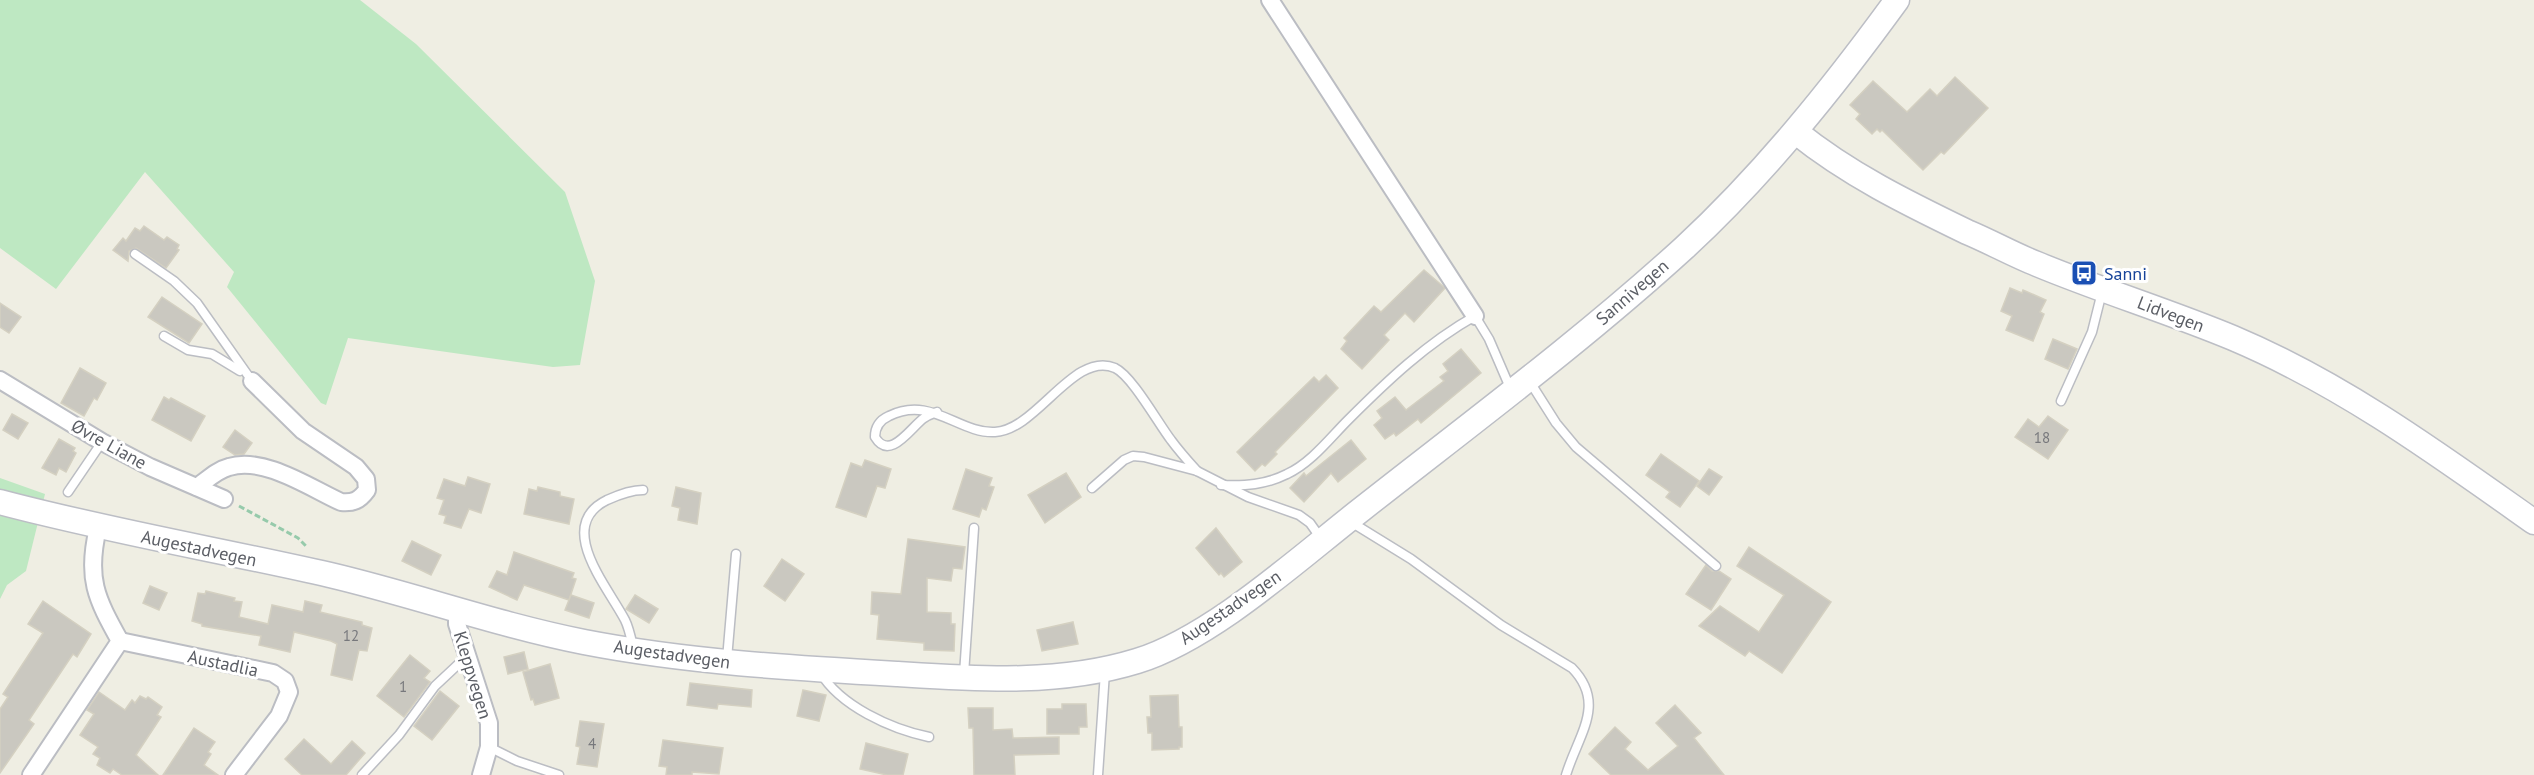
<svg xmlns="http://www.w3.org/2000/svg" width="2534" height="775" viewBox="0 0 2534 775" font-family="'PT Sans',sans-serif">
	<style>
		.green { fill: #bee8c2 }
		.building { fill: #cac8c0; stroke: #d4d0c1; stroke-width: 1.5 }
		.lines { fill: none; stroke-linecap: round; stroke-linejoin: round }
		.lane-casing { stroke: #bbbdc3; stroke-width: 11 }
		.street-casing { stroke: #bbbdc3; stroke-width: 20 }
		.secondary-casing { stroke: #bcbec5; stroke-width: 27 }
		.path { stroke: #96caab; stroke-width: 3; stroke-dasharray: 6 3; stroke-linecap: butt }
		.lane { stroke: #fff; stroke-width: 8 }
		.street { stroke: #fff; stroke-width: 16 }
		.secondary { stroke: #fff; stroke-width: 24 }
		.labels { text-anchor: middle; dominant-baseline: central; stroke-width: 6; stroke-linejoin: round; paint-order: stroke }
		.number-label { font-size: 15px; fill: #77787c }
		.transit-label { font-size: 18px; fill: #164399; stroke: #fff; text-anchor: start }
		.street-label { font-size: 18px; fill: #5b5e65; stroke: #fff }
	</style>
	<rect width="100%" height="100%" fill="#efeee3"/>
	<g class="green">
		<polygon points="0,0 360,0 416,44 565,192 595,281 580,365 553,367 348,338 326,405 321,403 227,287 234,272 145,172 56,289 0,248"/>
		<polygon points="0,478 45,494 26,571 7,585 0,599"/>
	</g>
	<g class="building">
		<polygon points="1955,77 1988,108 1944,154 1941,152 1923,170 1882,130 1880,132 1877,129 1872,134 1856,119 1860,114 1850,105 1873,81 1907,112 1930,89 1937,96"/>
		<polygon points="144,226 164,240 167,237 179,245 177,249 179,250 166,268 136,248 129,251 128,261 113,250 123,238 126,241 135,228 140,231"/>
		<polygon points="1424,270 1445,288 1414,322 1405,313 1384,335 1389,340 1362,369 1341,349 1347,341 1344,338 1374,306 1381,312"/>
		<polygon points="2010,288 2022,293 2023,290 2046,300 2040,312 2044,314 2033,341 2006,330 2012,316 2001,311"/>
		<polygon points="162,297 202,324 189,343 148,317"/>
		<polygon points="0,303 21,317 9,333 0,327"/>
		<polygon points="2053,339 2077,349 2068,369 2045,359"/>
		<polygon points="1461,349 1481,373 1421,423 1418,419 1396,436 1394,433 1385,439 1374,425 1382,418 1377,411 1395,397 1406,410 1444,381 1440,377 1448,371 1443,364"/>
		<polygon points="80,368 106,383 97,400 94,398 84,416 61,403"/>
		<polygon points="1326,375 1338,388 1275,452 1277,454 1265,466 1262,464 1255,471 1237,452 1314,377 1319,382"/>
		<polygon points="164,397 169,400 171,398 205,416 191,441 152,420"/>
		<polygon points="12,414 28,423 18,439 3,430"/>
		<polygon points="2048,416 2068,430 2048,459 2015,437 2028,419 2039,427"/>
		<polygon points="235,430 252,443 244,454 235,455 223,447"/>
		<polygon points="59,439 75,448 73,451 76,453 66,472 59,468 56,475 42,468"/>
		<polygon points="1351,440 1366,459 1338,482 1331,473 1304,502 1290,488 1304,473 1306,476"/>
		<polygon points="1661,454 1699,481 1680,507 1666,497 1670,492 1646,475"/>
		<polygon points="865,460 891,469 885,488 877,486 866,517 836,507 851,463 862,467"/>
		<polygon points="966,469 992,478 989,486 994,487 986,510 982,508 979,517 953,509"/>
		<polygon points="1709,469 1722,477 1709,495 1697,486"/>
		<polygon points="1066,473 1081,497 1045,523 1028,495"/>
		<polygon points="468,477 490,484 481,513 469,509 461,528 444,523 446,516 439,514 444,500 437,498 444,479 465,486"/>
		<polygon points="538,487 560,492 560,496 574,499 569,524 524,514 529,489 537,491"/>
		<polygon points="676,487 701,493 697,524 678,520 680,508 672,506"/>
		<polygon points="1216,528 1242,562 1224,577 1221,573 1219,575 1196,548"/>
		<polygon points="908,539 965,547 962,569 953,568 951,581 927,578 927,612 951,613 951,624 955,624 954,651 924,650 924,643 877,639 879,615 871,614 872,592 901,594"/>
		<polygon points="412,541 441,555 431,575 402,561"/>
		<polygon points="1749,547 1831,602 1782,673 1749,651 1745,656 1699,626 1720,606 1759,632 1784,595 1737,566"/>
		<polygon points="514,552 574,573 572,578 576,579 569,600 524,585 517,600 489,587 497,571 507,575"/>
		<polygon points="782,559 804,574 785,601 764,586"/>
		<polygon points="1706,565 1712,571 1719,571 1731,579 1711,610 1686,594"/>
		<polygon points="150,586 167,593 159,610 143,603"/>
		<polygon points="206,591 235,598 234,601 242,602 239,617 268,624 272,605 303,612 305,601 322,605 320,612 362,622 362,625 372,628 367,651 359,650 352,680 331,675 337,644 331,641 294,632 290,652 259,645 261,636 202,626 202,624 192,621 198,593 205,594"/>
		<polygon points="571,595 594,603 589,618 565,610"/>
		<polygon points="635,595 658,609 649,623 626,609"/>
		<polygon points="43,601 91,634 77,657 73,654 29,720 34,724 0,773 0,709 8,697 3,694 43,633 28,624"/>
		<polygon points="1073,622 1078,644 1042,651 1037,630"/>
		<polygon points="524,652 528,669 508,674 504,657"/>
		<polygon points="410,655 430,671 424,678 430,682 404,717 377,696"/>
		<polygon points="550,664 559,698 535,705 533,699 531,700 523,672"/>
		<polygon points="690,683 752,690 751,707 718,704 717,709 687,705"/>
		<polygon points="803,690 826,695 819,721 797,716"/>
		<polygon points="440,691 459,706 432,740 414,726"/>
		<polygon points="99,692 125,710 132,700 135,703 140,696 146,699 148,697 162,707 157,715 161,717 136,755 158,775 122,775 113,769 110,773 97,765 100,758 93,754 98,747 80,735 94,714 87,710"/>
		<polygon points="1178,695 1179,727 1182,727 1182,747 1179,747 1179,749 1152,750 1152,733 1148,733 1147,717 1151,717 1150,696"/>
		<polygon points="1062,704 1086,704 1087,727 1079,727 1079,734 1047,734 1047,709 1062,709"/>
		<polygon points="1675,705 1701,733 1694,738 1724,775 1611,775 1589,754 1615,727 1631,742 1625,749 1648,770 1678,746 1656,723"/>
		<polygon points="968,708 993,708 993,730 1012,729 1013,738 1059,737 1059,754 1014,755 1015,775 974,775 973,728 969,728"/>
		<polygon points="580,721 604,724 597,767 577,764 580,747 576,746"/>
		<polygon points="194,728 215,742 208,752 211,754 204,765 218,775 163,775"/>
		<polygon points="304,739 331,764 352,741 365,753 346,775 302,775 285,759"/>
		<polygon points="663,740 723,748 719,774 692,772 692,775 666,775 667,767 659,766"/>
		<polygon points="866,743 908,754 903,775 887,775 860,769"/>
	</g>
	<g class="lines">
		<g class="lane-casing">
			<g id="lane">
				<polyline points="135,254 174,281 197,303 252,381"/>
				<polyline points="164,336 188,350 212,354 240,371"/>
				<polyline points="1530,382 1556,423 1576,447 1716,566"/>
				<polyline points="2061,401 2092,332 2102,292"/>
				<path d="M937,412C932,414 928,415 924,418C911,427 890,462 875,437C875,427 880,420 889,416C931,395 959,434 995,432C1037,430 1074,350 1115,368C1132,376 1158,423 1171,440C1179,451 1188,461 1197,471"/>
				<path d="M1221,485C1245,486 1265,485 1287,474C1311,463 1330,438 1348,420C1387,381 1427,343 1475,316L1489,339L1511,390"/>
				<polyline points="1092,488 1124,460 1133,456 1144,457 1197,471 1248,497 1299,515 1310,523 1322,540"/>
				<polyline points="68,492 102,442"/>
				<path d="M1351,522L1411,559L1501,625L1572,668C1607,704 1578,735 1566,775"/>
				<path d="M633,647C631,638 629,628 625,620C608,587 554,526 607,500C618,495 630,490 643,490"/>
				<polyline points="727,659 736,554"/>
				<path d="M820,672C840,706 891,729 929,737"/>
				<polyline points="964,674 974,528"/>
				<polyline points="489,747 517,761 559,775"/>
				<polyline points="362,775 399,735 435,686 466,657"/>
				<polyline points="1098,775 1105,672"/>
			</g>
		</g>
		<g class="street-casing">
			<g id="street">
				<polyline points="1270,0 1475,316"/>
				<polyline points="0,380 102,442 150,467 224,499"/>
				<path d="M197,487C207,480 217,470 229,467C264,456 310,488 341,502C353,503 359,501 367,490L366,479L356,467L303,431L252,381"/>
				<polyline points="457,609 457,624 489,723 489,747 481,775"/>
				<polyline points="120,641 273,673 285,681 289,692 279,716 234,775"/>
				<path d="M31,775L120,641C96,598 86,578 98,528"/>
			</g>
		</g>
		<g class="secondary-casing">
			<g id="secondary">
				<path d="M1796,132C1848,174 1907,203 1967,232C1991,242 2014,255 2037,264C2102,291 2168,311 2233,338C2342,384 2438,454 2534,522"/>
				<path d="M0,502C109,531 220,550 330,575C415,595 498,625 584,642C687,662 793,668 898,674C978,679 1059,685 1137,661C1212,638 1299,558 1362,509C1470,424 1582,341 1684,248C1764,174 1833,88 1897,0"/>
			</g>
		</g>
		<polyline class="path" points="239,506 298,538 307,547"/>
		<use href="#lane" class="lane"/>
		<use href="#street" class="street"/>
		<use href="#secondary" class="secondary"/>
	</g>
	<defs>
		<g id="bus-square" transform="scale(1.35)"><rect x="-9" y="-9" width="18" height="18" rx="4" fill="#1a4fb4" stroke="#fff"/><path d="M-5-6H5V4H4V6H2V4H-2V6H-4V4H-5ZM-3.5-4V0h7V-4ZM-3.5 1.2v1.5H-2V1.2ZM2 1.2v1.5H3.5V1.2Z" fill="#fff"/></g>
	</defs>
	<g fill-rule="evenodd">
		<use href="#bus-square" x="2084" y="273"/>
	</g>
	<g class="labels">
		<g class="number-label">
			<text x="2042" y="437">18</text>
			<text x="351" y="635">12</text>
			<text x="403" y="686">1</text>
			<text x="592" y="743">4</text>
		</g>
		<g class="transit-label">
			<text x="2104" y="273">Sanni</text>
		</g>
		<g class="street-label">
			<text transform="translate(1632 292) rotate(-41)">Sannivegen</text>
			<text transform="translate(2171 314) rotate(21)">Lidvegen</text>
			<text transform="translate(109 444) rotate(29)">Øvre Liane</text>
			<text transform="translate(199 548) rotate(12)">Augestadvegen</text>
			<text transform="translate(1230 607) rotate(-34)">Augestadvegen</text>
			<text transform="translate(672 654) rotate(8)">Augestadvegen</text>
			<text transform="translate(223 663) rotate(12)">Austadlia</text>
			<text transform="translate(473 675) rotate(73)">Kleppvegen</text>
		</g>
	</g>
</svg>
